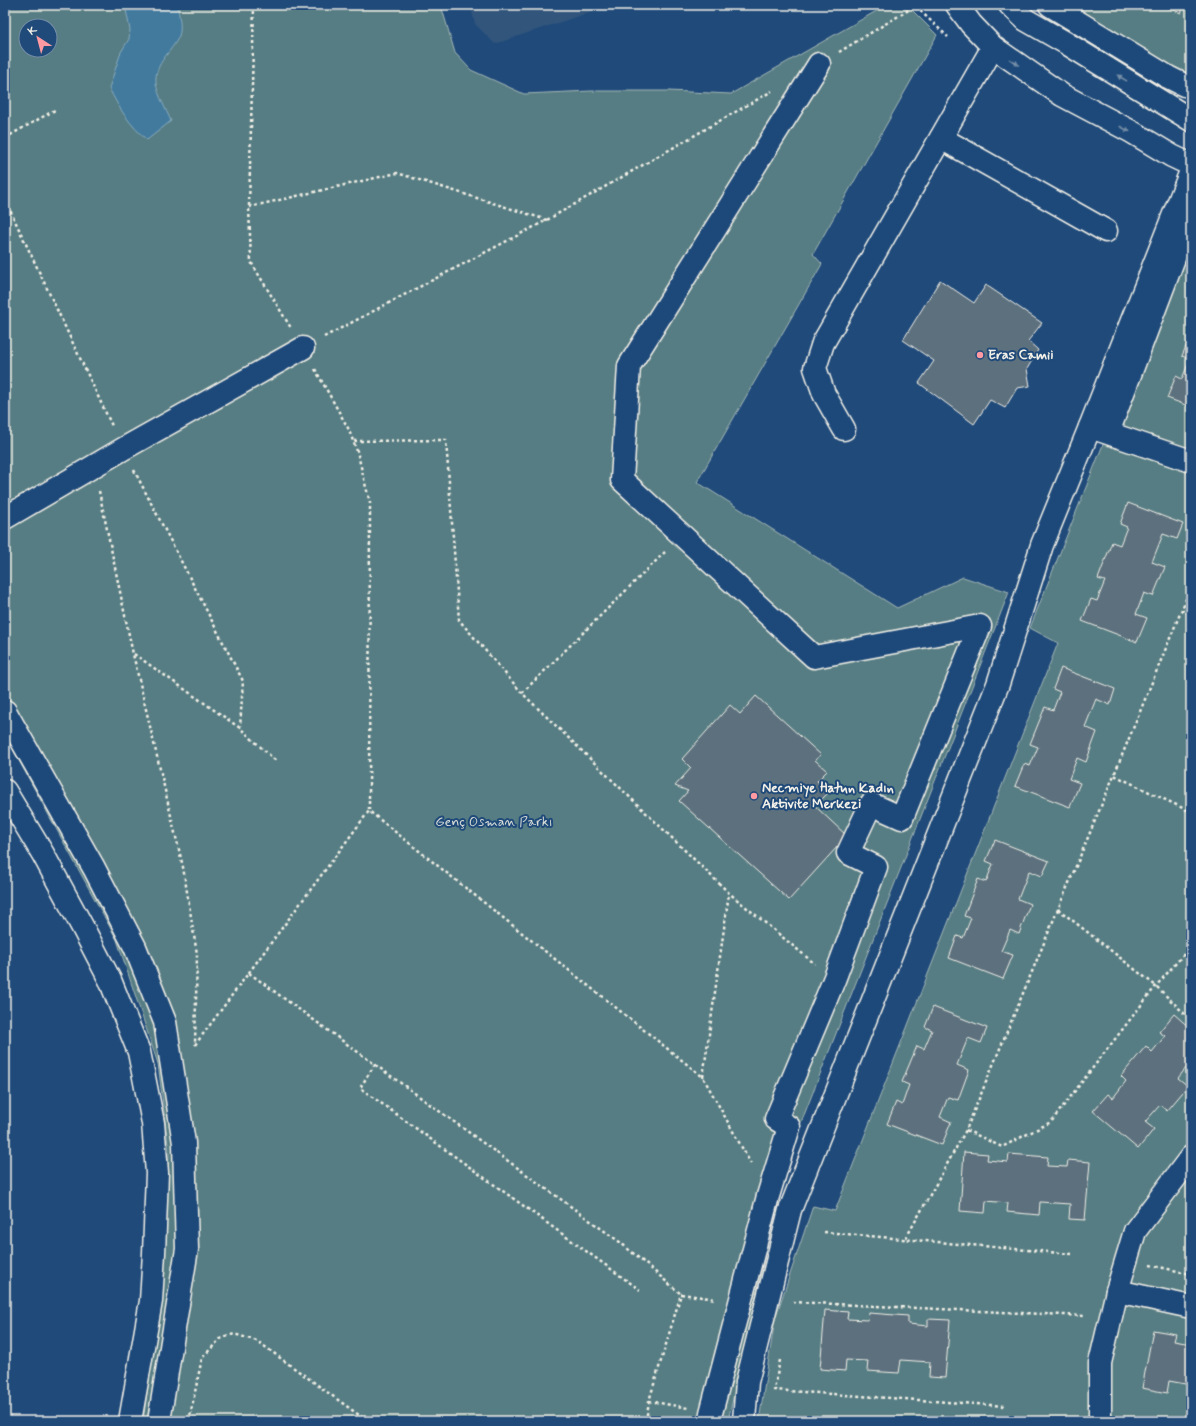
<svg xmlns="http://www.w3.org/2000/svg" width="1196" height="1426" viewBox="0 0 1196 1426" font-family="Mynerve,sans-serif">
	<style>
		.built { fill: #31557b }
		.green { fill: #567d83; stroke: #a5b7b6; fill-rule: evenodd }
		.water { fill: #427a9e; stroke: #89aabc }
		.building { fill: #5c6f7e; stroke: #f4f1e8 }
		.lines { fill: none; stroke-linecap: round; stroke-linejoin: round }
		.minor-casing { stroke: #f4f1e8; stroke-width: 25 }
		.major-casing { stroke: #f4f1e8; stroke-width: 25 }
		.path { stroke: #f4f1e8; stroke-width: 2.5; stroke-dasharray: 3 3; stroke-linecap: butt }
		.minor { stroke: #1f4a7a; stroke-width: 22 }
		.major { stroke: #1f4a7a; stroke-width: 22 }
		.oneway { fill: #748da6 }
		.poi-dot { fill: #ff9aa2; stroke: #1f4a7a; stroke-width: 1.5 }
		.labels { text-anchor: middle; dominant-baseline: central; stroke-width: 4; stroke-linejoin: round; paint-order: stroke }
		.poi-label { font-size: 14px; font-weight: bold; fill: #f4f1e8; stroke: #1f4a7a; text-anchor: start }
		.park-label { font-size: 14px; fill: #dce0d9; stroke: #1f4a7a }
	</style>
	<rect width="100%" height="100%" fill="#1f4a7a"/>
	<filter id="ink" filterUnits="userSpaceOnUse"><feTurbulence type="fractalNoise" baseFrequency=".025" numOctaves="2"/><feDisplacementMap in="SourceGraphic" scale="8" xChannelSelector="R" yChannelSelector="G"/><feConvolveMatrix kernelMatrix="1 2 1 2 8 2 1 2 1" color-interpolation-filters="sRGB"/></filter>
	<g filter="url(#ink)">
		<polygon class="built" points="470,5 612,5 495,44 475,24"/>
		<g class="green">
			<path d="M5,5H441L455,53L471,70L524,94L591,91H669L731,94L887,5H907L937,35L813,254L822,264L697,482L897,608L963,577L1009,592L786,1161L728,1421H143L164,1272L169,1152L158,1064L117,940L5,735ZM26,26H50V50H26Z"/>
			<polygon points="1062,5 1191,5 1191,71 1181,72"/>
			<polygon points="1191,213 1191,1421 759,1421 775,1319 813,1206 835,1211 1058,643 1030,628 1112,422"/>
		</g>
		<path class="water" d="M125,5H177C179,14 182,27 179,36C172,52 154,63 156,83C158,96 166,109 171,121L147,140C130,125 119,109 109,88L121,52L129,39L130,30Z"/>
		<g class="building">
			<polygon points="1162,5 1185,5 1181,13"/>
			<polygon points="940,280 974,303 986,285 1042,323 1028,341 1038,350 1027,369 1030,386 1017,388 1005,408 990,400 974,424 919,383 934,361 903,340"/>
			<polygon points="1191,334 1191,407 1167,398 1176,376 1182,379 1190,359 1182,356"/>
			<polygon points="1128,503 1183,524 1177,539 1163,534 1152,562 1165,567 1153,596 1144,593 1136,614 1147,618 1137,642 1082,621 1091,599 1097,601 1105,581 1098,579 1112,542 1120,545 1127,527 1120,524"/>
			<polygon points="1061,668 1115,689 1110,705 1096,699 1085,727 1097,732 1086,762 1077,758 1069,779 1080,783 1070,807 1015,786 1024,764 1030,766 1038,747 1030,744 1045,707 1053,710 1060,692 1053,689"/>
			<polygon points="756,696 821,755 815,760 827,771 817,781 829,792 815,806 847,836 789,900 679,801 688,791 675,786 691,768 682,759 730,705 740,714"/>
			<polygon points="995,840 1049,861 1042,876 1029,871 1018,899 1030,904 1019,934 1010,930 1001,951 1013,955 1003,979 949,958 957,936 963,938 971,918 964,916 978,879 986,882 993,864 986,861"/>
			<polygon points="933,1007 987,1028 981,1043 968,1038 957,1065 969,1070 958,1100 948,1097 940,1117 951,1122 942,1145 887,1124 896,1102 902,1105 909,1085 902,1082 917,1046 924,1049 932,1030 925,1027"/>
			<polygon points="1174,1014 1191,1029 1191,1062 1178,1078 1188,1086 1167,1111 1160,1105 1145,1122 1154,1129 1138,1149 1093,1111 1108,1094 1113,1098 1126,1081 1121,1076 1146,1046 1152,1052 1165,1036 1159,1032"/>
			<polygon points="964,1152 988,1154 987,1160 1008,1162 1009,1154 1048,1157 1047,1166 1067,1167 1068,1160 1090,1162 1085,1220 1069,1219 1070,1204 1040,1202 1039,1215 1007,1212 1008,1203 986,1201 985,1213 960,1211"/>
			<polygon points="825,1310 848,1312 847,1319 868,1320 869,1313 908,1316 908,1324 928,1326 928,1319 950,1320 945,1378 929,1377 930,1362 901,1360 899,1373 867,1371 868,1361 846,1360 845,1371 820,1369"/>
			<polygon points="1153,1330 1176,1334 1174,1341 1191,1344 1191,1385 1169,1381 1167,1393 1142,1388"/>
		</g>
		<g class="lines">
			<g class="minor-casing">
				<g id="minor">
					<polyline points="1050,5 1168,77 1184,85 1191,86"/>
					<polyline points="941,138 1106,231"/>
					<polyline points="1112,422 1191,213"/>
					<polyline points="1090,427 1191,461"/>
					<polyline points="844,429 824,394 815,368 823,343 993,47"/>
					<polyline points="5,518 123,449 303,348"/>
					<polyline points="5,711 94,868 135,947 165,1022 184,1143 187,1249 159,1421"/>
					<polyline points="5,791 43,854 83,928 110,980 139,1052 144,1077 153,1123 157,1173 154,1253 151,1301 130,1421"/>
					<polyline points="1117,1291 1191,1307"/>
					<polyline points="710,1421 711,1413 768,1196 789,1127 776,1119 834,980 876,867 848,853 871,804 902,818 980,626 814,657 622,480 629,366 819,64"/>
					<polyline points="744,1421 747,1382 790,1210 998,684 1042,545 1090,427 1191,171"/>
					<polyline points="1100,1421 1100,1363 1117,1291 1135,1231 1191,1157"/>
				</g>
			</g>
			<g class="major-casing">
				<g id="major">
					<polyline points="957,5 971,24 993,47 1062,95 1132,132 1172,156 1191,165"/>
					<polyline points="1010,5 1026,20 1066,43 1191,120"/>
				</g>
			</g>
			<g class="path">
				<polyline points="254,5 249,207 251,262 291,328"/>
				<polyline points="839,52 915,6 948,37"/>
				<polyline points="5,138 55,110"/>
				<polyline points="5,194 8,206 113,428"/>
				<polyline points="249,207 397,173 547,220"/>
				<polyline points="324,337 547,220 772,91"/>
				<polyline points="315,369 348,428 357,451 370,503 369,811 703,1077 751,1164"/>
				<polyline points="354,441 446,440 459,620 522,693 729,893 815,964"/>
				<polyline points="134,470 243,681 240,728"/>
				<polyline points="99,491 133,654 183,867 197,954 195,1044"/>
				<polyline points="1191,587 1114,775 1191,812"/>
				<polyline points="1181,610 1191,614"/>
				<polyline points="134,654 240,728 276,761"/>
				<polyline points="522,693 665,552"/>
				<polyline points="1058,909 1156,986 1191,1020"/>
				<polyline points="249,973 621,1243 681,1294"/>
				<polyline points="195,1045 369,811"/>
				<polyline points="375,1064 360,1088 640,1290"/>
				<polyline points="703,1077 729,893"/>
				<polyline points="966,1130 1002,1147 1051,1122 1156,986 1191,946"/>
				<polyline points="824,1232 1072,1254"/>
				<polyline points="906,1238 966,1130 1114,775"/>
				<polyline points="1150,1265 1191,1274"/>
				<polyline points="793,1302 1085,1316"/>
				<polyline points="780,1360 774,1390 1005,1406"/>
				<polyline points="649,1401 688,1408"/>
				<polyline points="189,1421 202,1358 220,1339 234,1334 257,1341 367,1421"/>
				<polyline points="646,1421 649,1401 681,1294 716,1299"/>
			</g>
			<use href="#minor" class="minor"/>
			<use href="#major" class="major"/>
		</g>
		<defs><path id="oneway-solid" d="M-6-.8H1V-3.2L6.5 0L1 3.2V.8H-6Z"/></defs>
		<g class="oneway">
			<use href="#oneway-solid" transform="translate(1014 62) rotate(34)"/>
			<use href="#oneway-solid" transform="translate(1122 78) rotate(-148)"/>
			<use href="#oneway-solid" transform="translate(1125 129) rotate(28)"/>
		</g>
	</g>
	<g class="poi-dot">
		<circle cx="980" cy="355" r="4"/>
		<circle cx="754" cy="796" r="4"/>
	</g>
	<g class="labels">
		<g class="poi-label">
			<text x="988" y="355">Eras Camii</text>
			<text x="762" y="788">Necmiye Hatun Kadın<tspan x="762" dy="16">Aktivite Merkezi</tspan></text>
		</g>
		<g class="park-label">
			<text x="494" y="822">Genç Osman Parkı</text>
		</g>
	</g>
	<rect width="1196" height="1426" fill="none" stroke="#1f4a7a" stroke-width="20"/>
	<rect x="10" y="10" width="1176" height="1406" fill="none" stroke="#f4f1e8" stroke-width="1.5" filter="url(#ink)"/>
	<g transform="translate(38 38) rotate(324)"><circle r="19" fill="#1f4a7a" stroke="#748da6"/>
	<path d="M0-3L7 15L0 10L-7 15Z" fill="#ff9aa2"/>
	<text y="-6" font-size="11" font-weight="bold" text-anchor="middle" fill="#f4f1e8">K</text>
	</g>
</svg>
